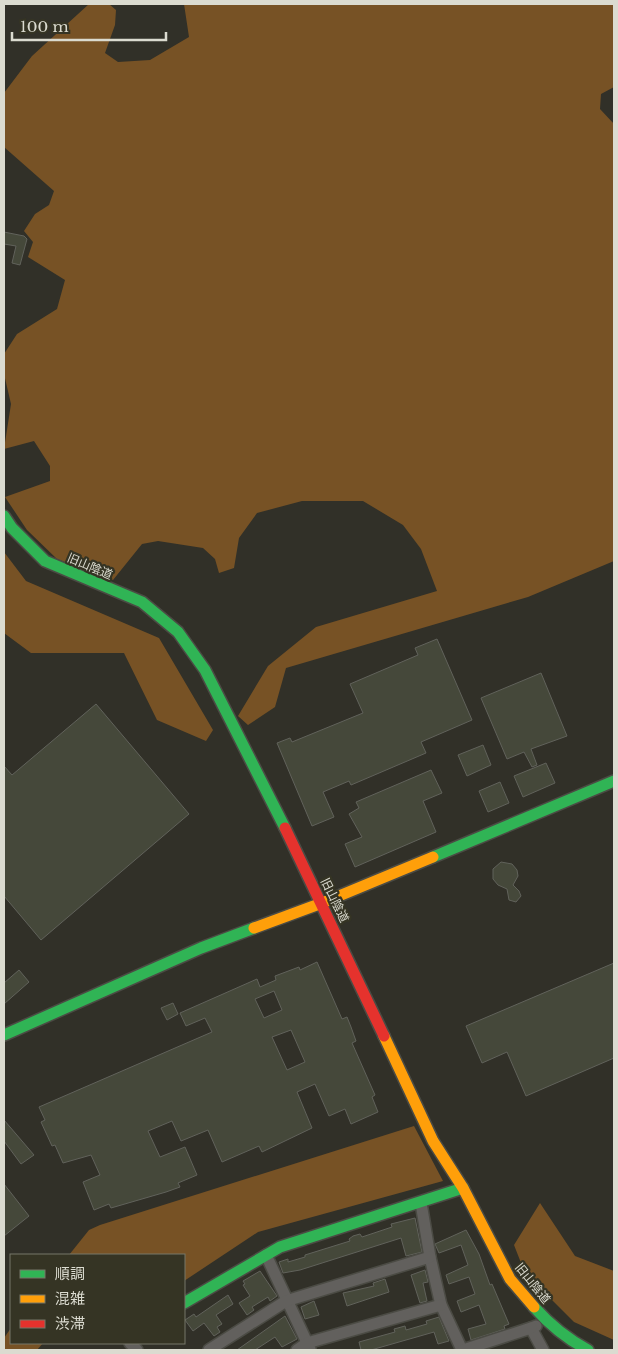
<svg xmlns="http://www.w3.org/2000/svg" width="618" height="1354" viewBox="0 0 618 1354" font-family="'Libre Baskerville','Noto Sans JP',serif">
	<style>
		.forest { fill: #775225 }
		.building { fill: #45483a; stroke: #61625b; fill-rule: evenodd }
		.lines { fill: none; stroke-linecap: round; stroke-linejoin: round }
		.street-casing { stroke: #4b4b44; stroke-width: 14 }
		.fast-casing { stroke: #4b4b44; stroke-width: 14 }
		.slow-casing { stroke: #4b4b44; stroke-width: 14 }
		.jam-casing { stroke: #4b4b44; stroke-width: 14 }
		.street { stroke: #62605d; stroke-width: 11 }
		.fast { stroke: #30b455; stroke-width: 11 }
		.slow { stroke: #ff9f0a; stroke-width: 11 }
		.jam { stroke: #e5322d; stroke-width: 11 }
		.labels { text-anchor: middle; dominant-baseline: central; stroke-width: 4.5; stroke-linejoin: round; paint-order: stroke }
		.street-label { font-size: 12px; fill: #dbdbd0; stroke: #353424 }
	</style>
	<rect width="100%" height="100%" fill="#313028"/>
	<g class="forest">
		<polygon points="89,4 109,4 116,10 115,25 105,53 118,62 150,60 189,37 184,4 614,4 614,87 601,94 600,109 614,124 614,561 528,597 286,668 275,707 248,725 238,716 268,666 316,627 437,591 421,549 403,525 363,501 302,501 257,513 239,538 234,568 219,573 215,559 203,548 158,541 142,544 113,580 57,559 27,530 5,497 50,481 50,466 34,441 4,449 11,404 4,374 4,354 17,334 57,309 65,280 28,257 33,242 24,231 35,214 49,205 54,191 4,147 4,93 32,56"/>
		<polygon points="4,552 26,581 159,638 213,730 206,741 157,720 124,653 31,653 4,633"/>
		<polygon points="414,1126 443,1181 258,1232 184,1281 184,1255 69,1255 89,1230 100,1225"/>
		<polygon points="540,1203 575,1256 614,1271 614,1340 574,1322 525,1273 514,1245"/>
		<polygon points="11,1328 11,1343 43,1343 37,1350 4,1350 4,1338"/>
	</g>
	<g class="building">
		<polygon points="4,232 24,236 27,239 20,265 12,263 16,246 4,244"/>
		<polygon points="437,639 472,720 421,742 426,753 351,785 349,781 323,792 334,817 312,826 277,743 290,738 292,742 363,713 350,684 418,655 415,648"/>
		<polygon points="541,673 567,736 531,749 537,765 532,767 524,752 507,759 481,698"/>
		<polygon points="96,704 189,814 41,940 4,896 4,766 12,775"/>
		<polygon points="483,745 491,765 467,776 458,755"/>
		<polygon points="546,763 555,783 523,797 514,776"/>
		<polygon points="431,770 442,793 423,801 436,832 355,867 345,844 362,837 349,814 359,808 356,802"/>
		<polygon points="500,782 509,803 488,812 479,791"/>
		<polygon points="501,862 512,864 517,870 518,876 513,885 519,891 521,896 516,902 509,900 507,889 498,885 493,879 493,869"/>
		<path d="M317,962L342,1019L347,1017L351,1027L356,1041L352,1043L375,1095L372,1097L378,1112L351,1124L345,1109L329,1116L315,1084L297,1092L312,1128L262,1152L259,1146L222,1162L208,1130L181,1141L172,1121L148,1131L160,1157L185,1147L197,1175L178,1183L180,1187L166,1192L111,1208L109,1204L94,1210L83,1182L100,1175L91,1155L63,1163L55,1145L52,1146L41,1122L45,1120L39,1107L212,1032L205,1018L186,1026L180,1013L257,979L260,987L276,980L275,976L299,967L300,970ZM274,991L282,1010L264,1018L255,999ZM291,1030L305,1062L287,1070L272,1037Z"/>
		<polygon points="614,963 614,1058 526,1096 507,1052 482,1063 466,1026"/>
		<polygon points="19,970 29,982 4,1004 4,983"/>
		<polygon points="173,1003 178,1014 167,1020 161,1008"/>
		<polygon points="4,1120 34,1155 21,1164 4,1141"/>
		<polygon points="4,1184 29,1216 4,1236"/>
		<polygon points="415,1218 422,1252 406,1256 401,1238 300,1270 283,1273 279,1262 288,1259 288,1262 305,1257 305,1255 350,1241 349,1239 353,1236 360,1234 362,1237 392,1227 391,1224"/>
		<polygon points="466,1230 479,1254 490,1285 492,1284 509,1324 504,1326 505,1329 471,1340 468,1329 486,1324 479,1305 461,1312 457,1301 475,1294 469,1277 449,1284 446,1275 468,1265 461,1245 439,1253 435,1244"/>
		<polygon points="425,1270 428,1282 423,1283 427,1301 420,1303 411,1275"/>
		<polygon points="260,1271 277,1296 270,1301 268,1297 252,1307 254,1310 247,1315 239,1303 250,1296 243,1285 245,1284 243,1281"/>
		<polygon points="385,1279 389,1292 347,1306 343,1293 374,1286 373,1283"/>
		<polygon points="228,1295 233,1304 216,1315 222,1324 217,1327 220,1332 214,1336 204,1323 193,1331 185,1320 194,1314 196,1317"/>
		<polygon points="314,1301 319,1315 305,1319 301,1307"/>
		<polygon points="285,1316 297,1339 282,1347 275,1337 255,1350 237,1350"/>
		<polygon points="439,1317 449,1341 438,1344 434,1332 371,1350 361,1350 359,1342 395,1332 394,1329 405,1326 406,1330 427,1324 426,1321"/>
	</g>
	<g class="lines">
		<g class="street-casing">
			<g id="street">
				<polyline points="421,1203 430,1257 441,1305 462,1350"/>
				<polyline points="266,1255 310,1349"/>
				<polyline points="536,1326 531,1328 543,1350"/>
				<polyline points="130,1343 137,1350"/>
				<polyline points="209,1350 286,1301 430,1257"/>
				<polyline points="297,1350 307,1343 441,1305"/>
				<polyline points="463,1350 531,1328"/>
			</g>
		</g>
		<g class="fast-casing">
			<g id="fast">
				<polyline points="4,516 12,528 45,561 142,602 178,632 205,670 285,828"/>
				<polyline points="433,857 614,781"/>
				<polyline points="4,1035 201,948 254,928"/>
				<polyline points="184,1303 280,1247 463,1188"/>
				<path d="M534,1307C550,1325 567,1339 588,1350"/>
			</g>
		</g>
		<g class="slow-casing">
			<g id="slow">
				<polyline points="254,928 322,903 433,857"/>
				<polyline points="384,1036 433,1141 463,1188 510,1279 534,1307"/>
			</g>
		</g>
		<g class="jam-casing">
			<polyline id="jam" points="285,828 384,1036"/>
		</g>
		<use href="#street" class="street"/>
		<use href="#fast" class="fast"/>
		<use href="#slow" class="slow"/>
		<use href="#jam" class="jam"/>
	</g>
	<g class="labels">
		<g class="street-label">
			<text transform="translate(90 566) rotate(23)">旧山陰道</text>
			<text transform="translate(335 900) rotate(64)">旧山陰道</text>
			<text transform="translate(533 1283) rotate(51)">旧山陰道</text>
		</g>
	</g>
	<rect width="618" height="1354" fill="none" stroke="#dbdbd0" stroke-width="10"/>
	<rect x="10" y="1254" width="175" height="90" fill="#353424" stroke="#777769"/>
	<rect x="20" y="1270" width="25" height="8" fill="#30b455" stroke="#777769"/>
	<text x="55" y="1279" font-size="15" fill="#dbdbd0">順調</text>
	<rect x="20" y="1295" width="25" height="8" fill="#ff9f0a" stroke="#777769"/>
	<text x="55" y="1304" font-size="15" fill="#dbdbd0">混雑</text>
	<rect x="20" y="1320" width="25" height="8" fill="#e5322d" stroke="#777769"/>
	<text x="55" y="1329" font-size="15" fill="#dbdbd0">渋滞</text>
	<path d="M12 32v8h154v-8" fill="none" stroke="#dbdbd0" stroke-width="2.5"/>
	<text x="20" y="32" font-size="15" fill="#dbdbd0" stroke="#353424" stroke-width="4" paint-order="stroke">100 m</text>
</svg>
